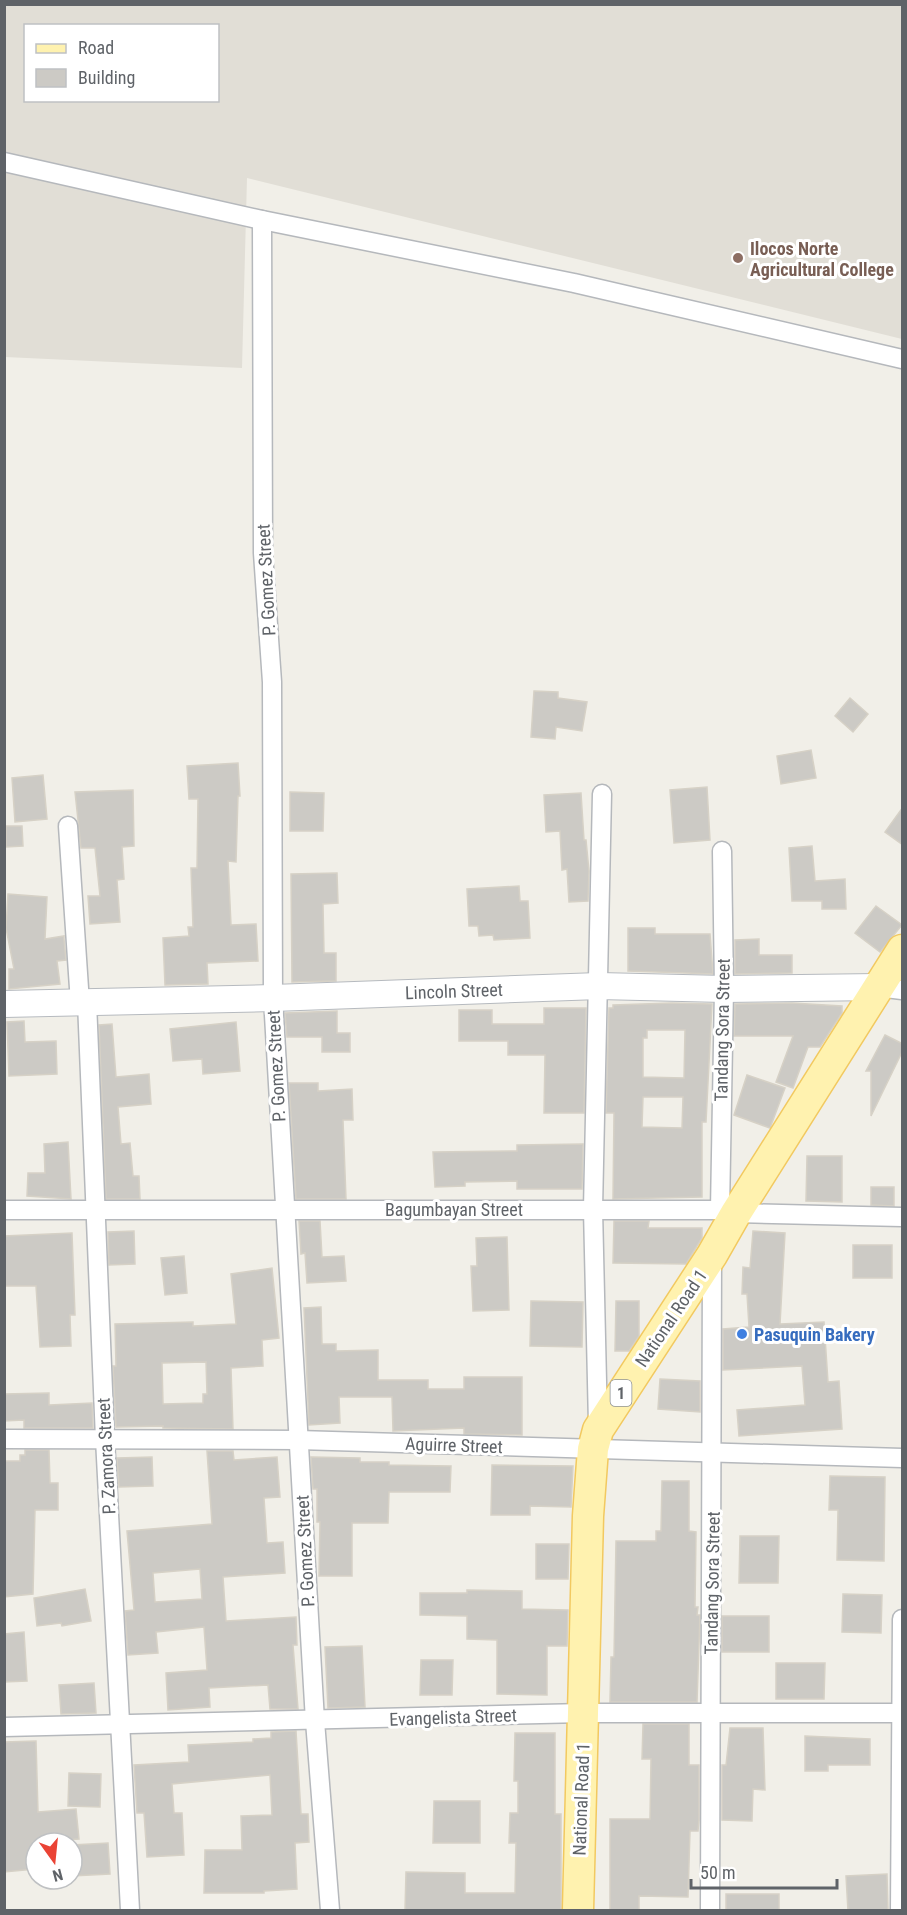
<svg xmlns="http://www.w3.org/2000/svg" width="907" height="1915" viewBox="0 0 907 1915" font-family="'Roboto Condensed',sans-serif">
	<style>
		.education { fill: #e1ded6; fill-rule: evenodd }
		.building { fill: #cccac5; stroke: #d6d1c6; stroke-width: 1.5; fill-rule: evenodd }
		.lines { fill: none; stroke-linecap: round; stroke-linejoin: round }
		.street-casing { stroke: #b5b8bc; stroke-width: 21 }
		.secondary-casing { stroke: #b6babf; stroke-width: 28 }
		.primary-casing { stroke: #f2c960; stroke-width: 33 }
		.street { stroke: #fff; stroke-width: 18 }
		.secondary { stroke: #fff; stroke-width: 26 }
		.primary { stroke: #fff2af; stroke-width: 30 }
		.education-dot { fill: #8d6e63; stroke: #fff; stroke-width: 2 }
		.shop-dot { fill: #3f7fe0; stroke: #fff; stroke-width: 2 }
		.labels { text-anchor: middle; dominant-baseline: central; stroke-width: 6; stroke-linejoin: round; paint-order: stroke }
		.shield { fill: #fff; stroke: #8f9295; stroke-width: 1.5 }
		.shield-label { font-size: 16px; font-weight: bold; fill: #5f6368 }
		.education-label { font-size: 18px; font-weight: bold; fill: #785e54; stroke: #fff; text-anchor: start }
		.street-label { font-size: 18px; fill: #5f6368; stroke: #fff }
		.shop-label { font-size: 18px; font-weight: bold; fill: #366cbe; stroke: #fff; text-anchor: start }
	</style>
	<rect width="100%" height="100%" fill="#f1efe8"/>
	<path class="education" d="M5,5H902V339L247,178L242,368L5,357ZM26,26H218V100H26Z"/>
	<g class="building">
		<polygon points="534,691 558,692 558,698 587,702 582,731 556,727 555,739 531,737"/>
		<polygon points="850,698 868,714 853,732 835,716"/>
		<polygon points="811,750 816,778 781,784 777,756"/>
		<polygon points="238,763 240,796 238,796 236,862 228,861 231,925 256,924 258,961 207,963 208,984 165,985 163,938 189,936 188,927 193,927 191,868 197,868 198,799 189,799 187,766"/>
		<polygon points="43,775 47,819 15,822 12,778"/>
		<polygon points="707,787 710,840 674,843 670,790"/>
		<polygon points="133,790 134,846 122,847 124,879 117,880 120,922 90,924 88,896 100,896 95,848 81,848 75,792"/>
		<polygon points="290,792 324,793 323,831 290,831"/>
		<polygon points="581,793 584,840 586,840 589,871 588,901 569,902 567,869 562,870 560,831 546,832 544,795"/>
		<polygon points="903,807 903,845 885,832"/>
		<polygon points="6,826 22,826 23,846 6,847"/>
		<polygon points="812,846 815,881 845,879 846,909 822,909 822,901 792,901 789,848"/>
		<polygon points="337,873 338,903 323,904 324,953 336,953 336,981 292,982 291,874"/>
		<polygon points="519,886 520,901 528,901 530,938 494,940 493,935 479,936 478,926 469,926 467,889"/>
		<polygon points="8,894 47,897 45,939 64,936 64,939 66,960 57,961 60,984 9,989 9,969 14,969 6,928"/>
		<polygon points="876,906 902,925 880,952 855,933"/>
		<polygon points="628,928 655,928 655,934 710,934 713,974 628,971"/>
		<polygon points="759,939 759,955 792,955 792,973 735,974 735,940"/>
		<path d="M672,1003L712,1004L706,1122H702V1197L613,1199L614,1113H606L609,1008H613V1005ZM647,1030H685L684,1078L643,1077V1038H647ZM643,1097H683L682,1128L642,1127Z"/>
		<polygon points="792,1003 842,1006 842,1013 820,1047 808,1047 793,1088 776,1082 793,1036 734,1036 735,1004"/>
		<polygon points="544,1008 586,1008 584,1113 544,1113 545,1055 508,1055 508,1041 459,1041 459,1010 492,1010 492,1024 544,1024"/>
		<polygon points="337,1011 337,1033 350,1033 350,1052 322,1052 322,1037 287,1037 285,1013"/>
		<polygon points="24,1021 25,1042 56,1041 57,1074 9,1076 7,1022"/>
		<polygon points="236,1022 240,1071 203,1074 202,1059 173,1061 170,1029"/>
		<polygon points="112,1024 116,1077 149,1074 151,1104 118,1107 121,1144 130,1143 133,1176 139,1176 140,1199 106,1199 99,1025"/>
		<polygon points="885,1035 903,1044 903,1050 871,1116 871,1071 866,1071"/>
		<polygon points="747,1075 785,1088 770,1128 734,1115"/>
		<polygon points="289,1083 318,1083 318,1091 352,1089 353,1120 343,1120 346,1199 296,1199"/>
		<polygon points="68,1142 71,1199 27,1196 28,1173 45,1173 44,1144"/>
		<polygon points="583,1144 582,1189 517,1189 517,1181 465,1182 465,1186 435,1187 433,1152 517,1151 517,1145"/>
		<polygon points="807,1156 842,1156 842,1202 806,1201"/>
		<polygon points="871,1187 894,1187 894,1206 871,1205"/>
		<polygon points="299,1221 320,1221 322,1257 344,1256 346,1281 307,1283 305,1253 301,1254"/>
		<polygon points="614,1221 649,1221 648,1228 702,1228 702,1238 686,1264 613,1263"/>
		<polygon points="134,1231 135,1264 109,1265 108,1232"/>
		<polygon points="753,1231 785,1233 780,1324 824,1322 828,1382 839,1381 842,1429 739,1436 737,1410 805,1405 802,1366 723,1370 723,1329 749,1327 747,1294 742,1294 743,1267 750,1268"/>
		<polygon points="72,1233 75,1315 70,1315 71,1346 40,1347 36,1286 4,1286 4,1236"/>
		<polygon points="507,1237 509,1310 473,1311 471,1266 477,1266 476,1238"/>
		<rect x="853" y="1245" width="39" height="33"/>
		<polygon points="184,1256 187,1293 165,1295 161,1258"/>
		<path d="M272,1268L279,1338L262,1340L263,1366L231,1368L233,1429L163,1428V1426L116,1427L113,1366H116L115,1324L193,1322V1326L236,1324L231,1274ZM206,1362L207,1394H203V1403L163,1404L162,1363Z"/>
		<polygon points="531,1301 583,1302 582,1347 530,1346"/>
		<polygon points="616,1301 639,1301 639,1336 629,1351 615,1351"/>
		<polygon points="321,1307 322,1344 336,1344 336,1351 378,1350 378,1380 428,1380 428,1389 464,1389 464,1377 522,1377 522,1435 464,1434 464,1428 393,1431 392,1397 339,1397 340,1423 309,1425 304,1308"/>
		<polygon points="660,1379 700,1381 700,1412 658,1409"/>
		<polygon points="49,1393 49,1405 92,1403 93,1428 24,1428 24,1420 4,1421 4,1394"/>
		<polygon points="25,1450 49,1450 50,1483 58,1483 58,1510 35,1510 33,1594 4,1597 4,1461 20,1461 20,1455 25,1455"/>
		<path d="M207,1451H233L234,1460L277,1457L280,1497L264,1498L267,1543L283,1542L285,1573L223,1577L226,1621L296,1617L297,1645H293L298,1709H270L268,1685L209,1688L210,1707L168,1710L166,1673L207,1670L204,1627L156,1632L158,1653L128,1655L125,1611L134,1610L127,1531L212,1524ZM200,1569L202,1599L155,1602L153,1573Z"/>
		<polygon points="152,1457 153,1486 119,1487 117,1458"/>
		<polygon points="311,1457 360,1458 360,1462 389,1462 389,1465 451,1466 450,1492 389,1492 388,1523 352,1523 352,1576 319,1576 320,1522 317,1522 317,1489 313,1489"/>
		<polygon points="492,1465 573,1466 571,1507 530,1506 530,1515 491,1515"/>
		<polygon points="830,1476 885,1477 884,1561 837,1560 838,1510 829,1510"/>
		<polygon points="662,1481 689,1481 689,1531 696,1532 695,1607 698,1607 697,1615 700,1615 697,1702 610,1702 611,1657 614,1657 616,1541 656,1541 656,1531 661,1531"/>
		<polygon points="740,1536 779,1536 778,1583 739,1583"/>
		<polygon points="536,1544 569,1544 568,1579 536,1579"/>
		<polygon points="85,1589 91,1621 62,1626 61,1623 37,1626 34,1598"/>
		<polygon points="467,1590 522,1591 522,1609 568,1610 567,1646 547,1646 547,1695 497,1694 497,1640 467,1639 467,1616 420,1615 420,1593 467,1593"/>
		<polygon points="843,1594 882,1595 881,1633 842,1632"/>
		<rect x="722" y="1616" width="47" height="36"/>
		<polygon points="24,1632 27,1681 4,1682 4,1634"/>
		<polygon points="362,1646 365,1707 328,1708 325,1647"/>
		<polygon points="421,1660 453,1660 452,1695 420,1695"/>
		<polygon points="776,1663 825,1663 824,1699 776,1699"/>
		<polygon points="94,1683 96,1713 61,1714 59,1685"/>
		<polygon points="643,1724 689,1724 689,1765 699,1765 699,1820 698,1831 690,1831 688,1897 639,1896 639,1911 610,1911 610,1819 650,1819 651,1759 642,1759"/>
		<polygon points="730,1728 763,1728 765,1790 753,1789 752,1821 722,1820 722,1765 726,1765"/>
		<polygon points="296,1731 301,1814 308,1814 309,1842 295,1843 297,1889 264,1891 264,1893 204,1893 205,1850 242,1850 241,1816 272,1815 270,1775 172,1784 174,1813 182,1813 184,1855 147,1857 144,1813 137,1813 134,1765 189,1762 188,1745 253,1742 253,1739 271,1738 271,1732"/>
		<polygon points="515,1733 555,1733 555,1814 561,1814 561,1911 405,1911 406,1872 465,1873 465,1893 515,1893 516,1843 509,1843 510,1813 518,1813 518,1781 514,1781"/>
		<polygon points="805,1736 870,1739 870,1765 828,1765 828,1771 805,1771"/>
		<polygon points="36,1741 38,1812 76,1809 79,1839 33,1842 35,1869 4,1872 4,1742"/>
		<polygon points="69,1773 101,1774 100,1807 68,1806"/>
		<polygon points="434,1801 480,1801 480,1843 433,1843"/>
		<polygon points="108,1843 110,1874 72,1876 72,1845"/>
		<polygon points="887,1874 888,1911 848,1911 846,1876"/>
		<rect x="726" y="1894" width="53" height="17"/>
	</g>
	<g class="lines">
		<g class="street-casing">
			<g id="street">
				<polyline points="4,162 262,220 574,283 902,359"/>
				<polyline points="262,220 263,553 272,682 273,998 315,1721 330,1910"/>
				<polyline points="68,826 80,1003"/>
				<polyline points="878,987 902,990"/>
				<polyline points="87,1002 105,1439 130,1910"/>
				<polyline points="4,1210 720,1210 736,1213 902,1217"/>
				<polyline points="720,1210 724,989 722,851"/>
				<polyline points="598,1425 593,1209 602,794"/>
				<polyline points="4,1439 298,1440 902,1458"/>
				<polyline points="4,1727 584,1713 902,1713"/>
				<polyline points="710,1910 712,1258"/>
				<polyline points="900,1910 902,1619"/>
			</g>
		</g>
		<g class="secondary-casing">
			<polyline id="secondary" points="4,1004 273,998 599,986 724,989 878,987"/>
		</g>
		<g class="primary-casing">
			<polyline id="primary" points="578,1910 588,1516 593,1449 598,1430 712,1255 736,1213 902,950"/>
		</g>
		<use href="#street" class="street"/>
		<use href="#secondary" class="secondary"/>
		<use href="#primary" class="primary"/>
	</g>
	<circle class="education-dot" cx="738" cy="258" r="6"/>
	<circle class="shop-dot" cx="742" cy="1334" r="6"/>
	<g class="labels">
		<rect class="shield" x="610.5" y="1380" width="21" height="26" rx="4.5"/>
		<g class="shield-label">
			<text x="621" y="1393">1</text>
		</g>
		<g class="education-label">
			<text x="750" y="248">Ilocos Norte<tspan x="750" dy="21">Agricultural College</tspan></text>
		</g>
		<g class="street-label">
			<text transform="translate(266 580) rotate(-93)">P. Gomez Street</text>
			<text transform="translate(454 991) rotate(-2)">Lincoln Street</text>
			<text transform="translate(722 1030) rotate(-89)">Tandang Sora Street</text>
			<text transform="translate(276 1066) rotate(-93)">P. Gomez Street</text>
			<text x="454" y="1209">Bagumbayan Street</text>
			<text transform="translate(671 1318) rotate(-56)">National Road 1</text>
			<text transform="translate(454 1445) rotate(2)">Aguirre Street</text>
			<text transform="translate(106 1456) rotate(-93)">P. Zamora Street</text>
			<text transform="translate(305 1551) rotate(-93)">P. Gomez Street</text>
			<text transform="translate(712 1583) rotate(-89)">Tandang Sora Street</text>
			<text transform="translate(453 1717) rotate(-2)">Evangelista Street</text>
			<text transform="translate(581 1799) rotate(-88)">National Road 1</text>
		</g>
		<g class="shop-label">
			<text x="754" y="1334">Pasuquin Bakery</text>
		</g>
	</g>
	<rect width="907" height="1915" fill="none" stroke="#5f6368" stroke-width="12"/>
	<rect x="24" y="24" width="195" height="78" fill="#ffffff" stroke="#bfc1c3" stroke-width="1.5"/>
	<rect x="36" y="44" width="30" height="9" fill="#fff2af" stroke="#bfc1c3" stroke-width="1.5"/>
	<text x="78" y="54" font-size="18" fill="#5f6368">Road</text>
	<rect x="36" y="69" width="30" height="18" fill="#cccac5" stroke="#bfc1c3" stroke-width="1.5"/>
	<text x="78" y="84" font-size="18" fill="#5f6368">Building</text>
	<g transform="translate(54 1861) rotate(165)"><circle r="28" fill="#ffffff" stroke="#bfc1c3" stroke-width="1.5"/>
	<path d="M0-4.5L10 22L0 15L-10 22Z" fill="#ea4335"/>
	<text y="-9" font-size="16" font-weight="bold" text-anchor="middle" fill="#5f6368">N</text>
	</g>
	<path d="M691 1879v9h146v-9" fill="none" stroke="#5f6368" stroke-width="3"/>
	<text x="700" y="1879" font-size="18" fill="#5f6368" stroke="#ffffff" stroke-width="4.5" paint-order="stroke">50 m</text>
</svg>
